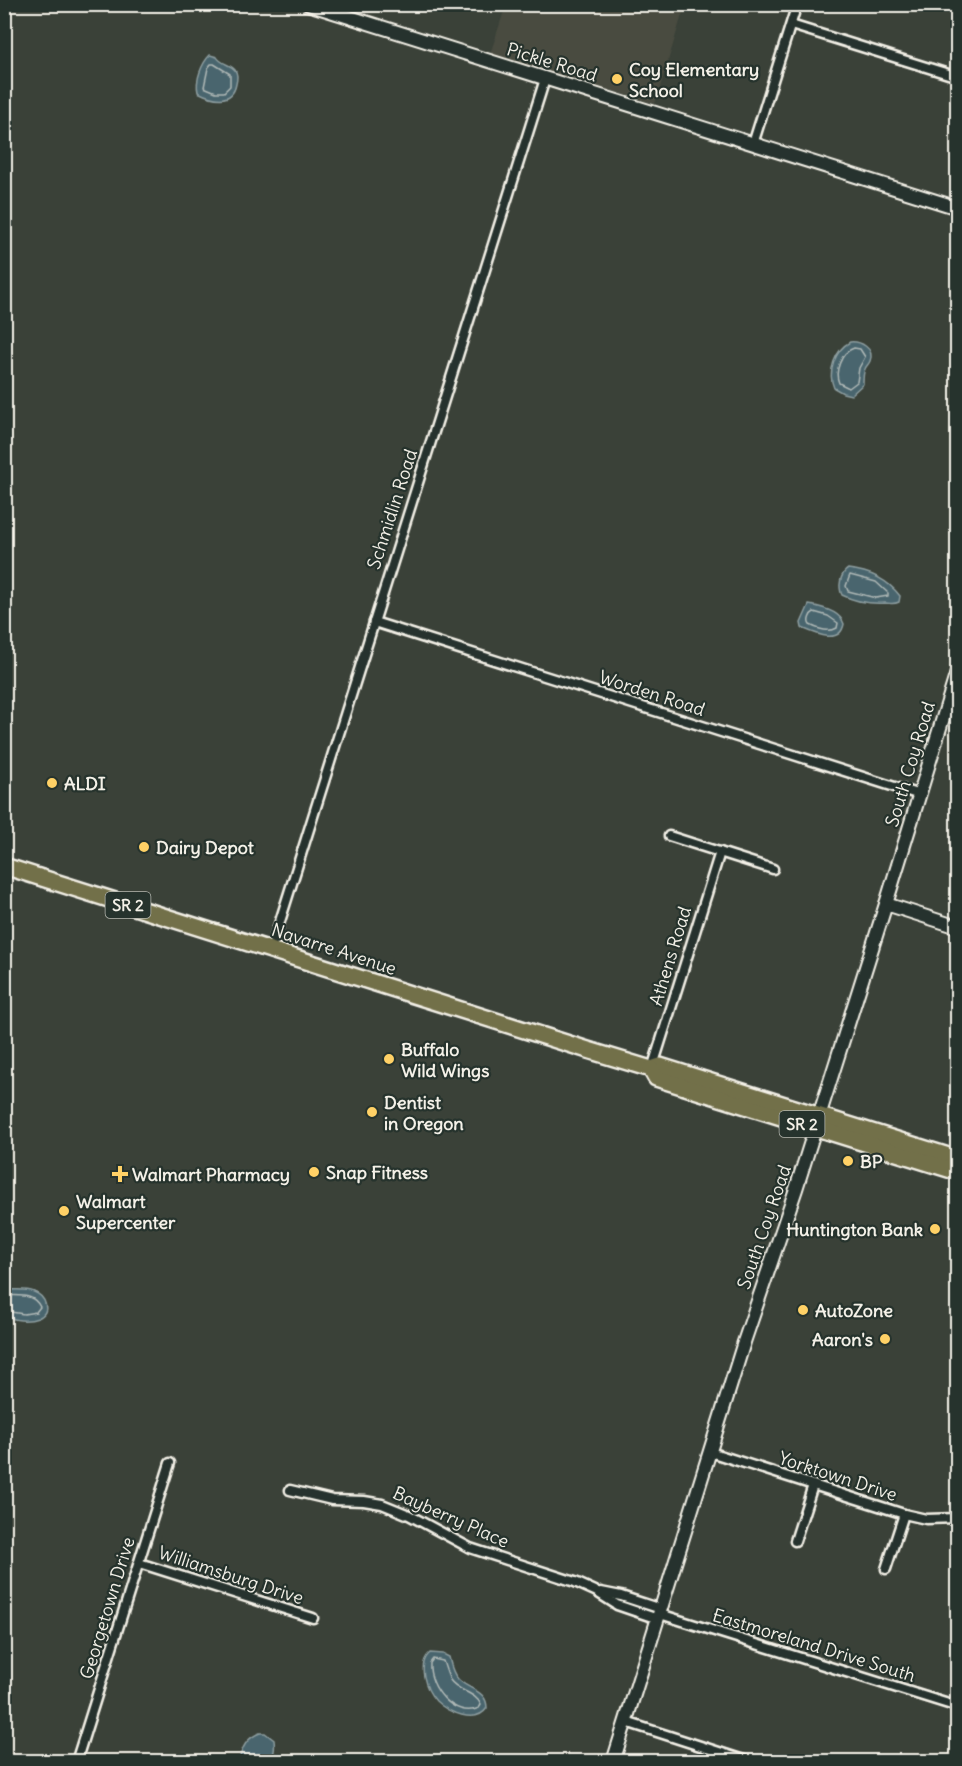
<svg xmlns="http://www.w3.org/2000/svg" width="962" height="1766" viewBox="0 0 962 1766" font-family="Delius,sans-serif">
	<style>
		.built { fill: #484b40 }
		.water { fill: #49656e; stroke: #8d9d9f; stroke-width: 1.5 }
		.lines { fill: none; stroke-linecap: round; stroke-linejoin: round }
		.shore { stroke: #b0b9b7; stroke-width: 1.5 }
		.street-casing { stroke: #f4f1e8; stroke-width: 13 }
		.secondary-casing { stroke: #f4f1e8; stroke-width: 16 }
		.highway-casing { stroke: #f4f1e8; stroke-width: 20 }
		.street { stroke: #26332d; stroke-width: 8 }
		.secondary { stroke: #26332d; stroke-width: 12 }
		.highway { stroke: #726f4a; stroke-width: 15 }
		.poi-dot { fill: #ffd166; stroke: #26332d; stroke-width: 2 }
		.labels { text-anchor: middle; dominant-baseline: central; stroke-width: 4.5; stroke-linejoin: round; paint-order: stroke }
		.shield { fill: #26332d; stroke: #b6b8b0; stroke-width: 1.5 }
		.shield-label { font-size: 16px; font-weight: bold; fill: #f4f1e8 }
		.street-label { font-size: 18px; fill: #f4f1e8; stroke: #26332d }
		.poi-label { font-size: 18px; font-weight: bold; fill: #f4f1e8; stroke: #26332d; text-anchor: start }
	</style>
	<rect width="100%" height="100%" fill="#3a4138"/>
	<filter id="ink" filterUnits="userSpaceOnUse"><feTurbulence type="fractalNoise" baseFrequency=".0167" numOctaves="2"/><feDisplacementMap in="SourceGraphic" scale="12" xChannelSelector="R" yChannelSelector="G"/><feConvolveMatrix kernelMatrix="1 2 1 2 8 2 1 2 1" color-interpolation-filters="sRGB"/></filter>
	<g filter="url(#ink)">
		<polygon class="built" points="506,5 506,4 685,5 655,104 490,54"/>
		<g class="water">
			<path d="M210,55L217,57C221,64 230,64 235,70C238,74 237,80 236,84C232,105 212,99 198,92C195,80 202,63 210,55Z"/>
			<path d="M850,342C860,341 875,348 870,361C869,364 866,366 865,369C863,373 863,380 863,384L851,395L843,393L834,388C827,372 835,350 850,342Z"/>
			<path d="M848,569C868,571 887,579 900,596L899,602C893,605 891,603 885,603C870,604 856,602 842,595C838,587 840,574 848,569Z"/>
			<path d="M809,605C822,607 840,611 844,624C840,645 816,634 802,628L801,623Z"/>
			<path d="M5,1289C14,1291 25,1288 34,1292C45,1296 52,1312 38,1318C27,1322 15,1320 5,1316Z"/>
			<path d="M430,1653L443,1654L449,1657C451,1665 452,1673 458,1679C468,1690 487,1690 487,1708C476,1725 447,1712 436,1701C425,1689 417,1664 430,1653Z"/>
			<path d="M260,1733H265L274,1740C275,1748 275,1756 267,1761H239C242,1748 246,1738 260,1733Z"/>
		</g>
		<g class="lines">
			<g class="shore">
				<polygon points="211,64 214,64 230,74 230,86 224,92 216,92 204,87 208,68"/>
				<path d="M854,348L860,349L865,357L859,368L857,382L849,388L839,383C834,372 841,352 854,348Z"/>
				<polygon points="850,575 876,582 888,593 888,596 876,598 848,591 846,586"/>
				<path d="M814,612L828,616L838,623L837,628C829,633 818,629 810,625C807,621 810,614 814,612Z"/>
				<path d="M4,1295C18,1297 33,1292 40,1307L36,1312L24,1314L4,1311"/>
				<path d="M433,1659L443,1661C445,1667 447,1674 450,1680C458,1692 476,1692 481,1705L479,1708C454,1719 428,1687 430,1663Z"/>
			</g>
			<g class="street-casing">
				<g id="street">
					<polyline points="791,25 958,77"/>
					<polyline points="753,144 797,4"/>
					<polyline points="374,622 920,795"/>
					<polyline points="669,836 773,869"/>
					<polyline points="271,950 545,79"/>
					<polyline points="652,1069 720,852"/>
					<polyline points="710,1452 904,1514 926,1519 958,1518"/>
					<polyline points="290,1490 332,1500 364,1501 382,1504 409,1515 470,1548 575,1582 595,1591 617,1605 658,1619"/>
					<polyline points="795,1541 813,1485"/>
					<polyline points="139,1563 313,1618"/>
					<polyline points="886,1569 904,1514"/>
					<polyline points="601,1592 621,1596 661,1609"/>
					<polyline points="660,1614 958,1707"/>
					<polyline points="626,1722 750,1762"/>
					<polyline points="76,1762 170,1463"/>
				</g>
			</g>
			<g class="secondary-casing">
				<g id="secondary">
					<polyline points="308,4 958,208"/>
					<polyline points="886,904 958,927"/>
					<polyline points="613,1762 744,1342 796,1189 886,904 958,669"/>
				</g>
			</g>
			<g class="highway-casing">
				<g id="highway">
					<polyline points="4,866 588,1050 651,1069 660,1066 958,1159"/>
					<polyline points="651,1069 656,1078 958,1172"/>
				</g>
			</g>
			<use href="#street" class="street"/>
			<use href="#secondary" class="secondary"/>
			<use href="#highway" class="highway"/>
		</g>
	</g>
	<g class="poi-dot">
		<circle cx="617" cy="79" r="6"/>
		<circle cx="52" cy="783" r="6"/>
		<circle cx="144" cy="847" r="6"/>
		<circle cx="389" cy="1059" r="6"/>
		<circle cx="372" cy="1112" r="6"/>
		<circle cx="848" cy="1161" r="6"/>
		<circle cx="314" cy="1172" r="6"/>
		<path d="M117 1165h6v6h6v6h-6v6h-6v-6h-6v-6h6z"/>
		<circle cx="64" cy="1211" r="6"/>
		<circle cx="935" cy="1229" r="6"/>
		<circle cx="803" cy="1310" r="6"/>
		<circle cx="885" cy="1339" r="6"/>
	</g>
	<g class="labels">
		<g class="shield">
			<rect x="105.5" y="892" width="45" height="26" rx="4.5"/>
			<rect x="779.5" y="1111" width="45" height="26" rx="4.5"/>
		</g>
		<g class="shield-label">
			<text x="128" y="905">SR 2</text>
			<text x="802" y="1124">SR 2</text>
		</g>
		<g class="street-label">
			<text transform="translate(552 62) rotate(17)">Pickle Road</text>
			<text transform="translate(392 509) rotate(-72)">Schmidlin Road</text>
			<text transform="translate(652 693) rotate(18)">Worden Road</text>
			<text transform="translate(910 764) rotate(-73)">South Coy Road</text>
			<text transform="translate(334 949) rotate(18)">Navarre Avenue</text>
			<text transform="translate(670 956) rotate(-73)">Athens Road</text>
			<text transform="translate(764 1227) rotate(-71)">South Coy Road</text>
			<text transform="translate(838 1476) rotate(18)">Yorktown Drive</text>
			<text transform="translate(451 1517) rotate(24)">Bayberry Place</text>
			<text transform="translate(231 1575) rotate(18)">Williamsburg Drive</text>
			<text transform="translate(107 1608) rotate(-73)">Georgetown Drive</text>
			<text transform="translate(814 1645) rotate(17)">Eastmoreland Drive South</text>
		</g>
		<g class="poi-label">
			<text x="629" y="69">Coy Elementary<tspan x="629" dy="21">School</tspan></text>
			<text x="64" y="783">ALDI</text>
			<text x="156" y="847">Dairy Depot</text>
			<text x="401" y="1049">Buffalo<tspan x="401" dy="21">Wild Wings</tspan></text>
			<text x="384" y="1102">Dentist<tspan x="384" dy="21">in Oregon</tspan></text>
			<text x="860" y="1161">BP</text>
			<text x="326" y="1172">Snap Fitness</text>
			<text x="132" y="1174">Walmart Pharmacy</text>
			<text x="76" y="1201">Walmart<tspan x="76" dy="21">Supercenter</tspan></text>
			<text x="923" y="1229" text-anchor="end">Huntington Bank</text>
			<text x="815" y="1310">AutoZone</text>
			<text x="873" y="1339" text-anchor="end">Aaron's</text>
		</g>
	</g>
	<rect width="962" height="1766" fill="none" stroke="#26332d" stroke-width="24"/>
	<rect x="12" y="12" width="938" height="1742" fill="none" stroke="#f4f1e8" stroke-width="2" filter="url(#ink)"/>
</svg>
